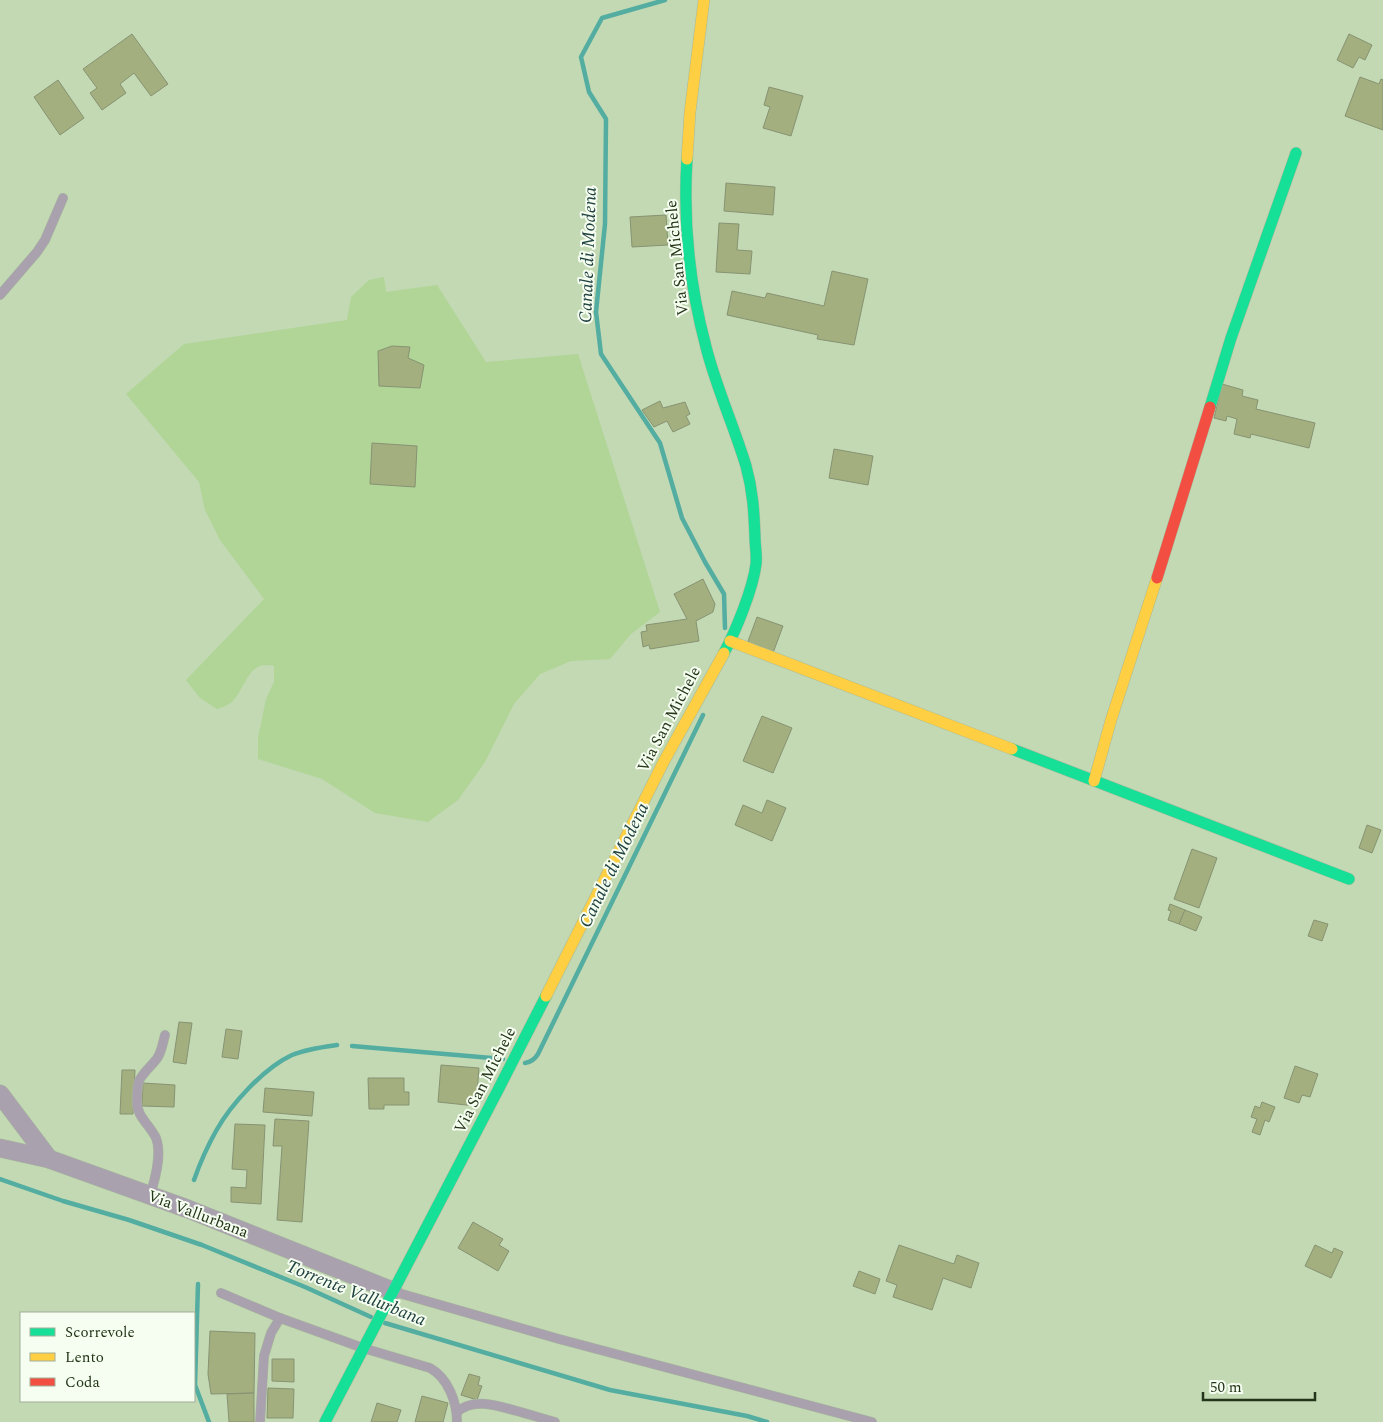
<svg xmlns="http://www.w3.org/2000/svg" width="1383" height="1422" viewBox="0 0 1383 1422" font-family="Spectral,serif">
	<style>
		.green { fill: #b0d597 }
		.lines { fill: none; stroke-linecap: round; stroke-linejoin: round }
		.stream { stroke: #53ada1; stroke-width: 4.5 }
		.building { fill: #a3af7f; stroke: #879372 }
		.lane-casing { stroke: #a7b89b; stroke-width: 10 }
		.street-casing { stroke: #a7b89b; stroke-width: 19 }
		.fast-casing { stroke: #a7b89b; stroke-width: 12 }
		.slow-casing { stroke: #a7b89b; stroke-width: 12 }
		.jam-casing { stroke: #a7b89b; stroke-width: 12 }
		.lane { stroke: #aaa1af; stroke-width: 9 }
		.street { stroke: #aaa1af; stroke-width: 18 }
		.fast { stroke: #16e098; stroke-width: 11 }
		.slow { stroke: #ffcf43; stroke-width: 11 }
		.jam { stroke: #f24e42; stroke-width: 11 }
		.labels { text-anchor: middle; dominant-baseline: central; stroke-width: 4; stroke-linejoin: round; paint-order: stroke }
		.street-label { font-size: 16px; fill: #253519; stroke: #f5fef0 }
		.water-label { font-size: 18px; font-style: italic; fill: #204140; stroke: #f5fef0 }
	</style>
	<rect width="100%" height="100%" fill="#c2d9b3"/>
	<path class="green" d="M384,277L386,292L437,285L486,362L578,354L660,612L631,634L610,659L571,661L540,674L514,704L485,762L458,800L428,822L375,813L322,779L258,759V738L266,699L274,682V666C248,659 246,688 232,702C229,705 222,707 217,709L200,698L186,680L264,599L220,540L205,510L199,482L126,394L184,344L347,320L351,297L369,280Z"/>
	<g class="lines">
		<g class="stream">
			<polyline points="665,0 602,18 581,57 589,92 606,119 605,224 596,312 601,354 660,443 682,518 705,562 724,594 725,628"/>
			<polyline points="352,1046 503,1059"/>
			<path d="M525,1063C532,1062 535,1059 538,1054L703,715"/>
			<polyline points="0,1179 63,1201 129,1220 202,1245 305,1287 371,1317"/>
			<path d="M194,1180C200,1163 207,1147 216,1131C231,1104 264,1068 292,1055C306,1049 322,1047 337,1045"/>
			<polyline points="198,1284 195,1385 209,1422"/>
			<polyline points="385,1323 610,1390 747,1416 767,1422"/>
		</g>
	</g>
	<g class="building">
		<polygon points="132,34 168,84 151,96 134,73 120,84 126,93 102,110 90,93 97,88 83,69"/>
		<polygon points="1349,34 1372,45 1365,60 1359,57 1353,68 1337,60"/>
		<polygon points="1360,77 1379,84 1381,79 1383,80 1383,130 1345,116"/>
		<polygon points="58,80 84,118 60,135 34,97"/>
		<polygon points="769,87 803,96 791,136 763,128 770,107 764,105"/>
		<polygon points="726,183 775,187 773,215 724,211"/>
		<polygon points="666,215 668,245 632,247 630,217"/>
		<polygon points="719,223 739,224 737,250 752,251 750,274 716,272"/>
		<polygon points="832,271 868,279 854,345 817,339 818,335 727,315 732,291 765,298 767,293 824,306"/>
		<polygon points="392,346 410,347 408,358 424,365 420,388 379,386 378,351"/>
		<polygon points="1222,384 1243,390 1242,396 1258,400 1256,409 1315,423 1309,448 1251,434 1250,438 1234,434 1237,419 1227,416 1226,421 1214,418"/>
		<polygon points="660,401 663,408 685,402 690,414 686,416 690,424 673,432 667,421 654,427 642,410"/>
		<polygon points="372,443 417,446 415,487 370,484"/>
		<polygon points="834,449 873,456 868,485 829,478"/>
		<polygon points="703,579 715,604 713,612 696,621 699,641 650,649 649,645 643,647 641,632 647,631 646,625 687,619 674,594"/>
		<polygon points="757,617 783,626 773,653 747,644"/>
		<polygon points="762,716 792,728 773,773 743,761"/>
		<polygon points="767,800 786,808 772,841 735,825 743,805 762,813"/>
		<polygon points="1367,825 1381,830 1372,853 1359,848"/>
		<polygon points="1192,849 1217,858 1199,908 1174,899"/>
		<polygon points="1170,904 1185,910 1179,924 1168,920 1171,911 1168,910"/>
		<polygon points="1185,910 1202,917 1196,931 1179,924"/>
		<polygon points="1314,920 1328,924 1322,941 1308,936"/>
		<polygon points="179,1022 192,1023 186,1064 173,1062"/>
		<polygon points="226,1029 242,1031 238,1059 222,1057"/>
		<polygon points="441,1065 479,1068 476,1106 438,1102"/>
		<polygon points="1295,1066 1318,1074 1310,1097 1302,1095 1299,1103 1284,1098"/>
		<polygon points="122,1070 135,1070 133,1114 120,1114"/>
		<polygon points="368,1078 404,1078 404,1092 409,1092 409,1105 384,1105 384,1109 369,1109"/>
		<polygon points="143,1083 175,1085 174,1107 142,1106"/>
		<polygon points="265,1088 314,1092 312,1116 263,1112"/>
		<polygon points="1262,1102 1275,1107 1269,1122 1265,1120 1260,1135 1252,1132 1257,1119 1251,1117 1255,1106 1260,1108"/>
		<polygon points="275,1119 309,1121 302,1222 277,1220 282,1146 273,1146"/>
		<polygon points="235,1124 265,1125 261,1204 231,1202 231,1187 246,1188 247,1170 232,1169"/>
		<polygon points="473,1222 503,1239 499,1245 509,1251 498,1271 458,1248"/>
		<polygon points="899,1245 954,1264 957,1255 979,1263 971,1288 943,1278 932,1310 893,1297 897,1285 886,1281"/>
		<polygon points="1315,1245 1332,1253 1334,1248 1343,1252 1331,1278 1305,1266"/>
		<polygon points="859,1271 880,1279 875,1294 853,1286"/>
		<polygon points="210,1331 255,1333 254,1393 211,1394 208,1374"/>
		<polygon points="272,1359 294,1359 294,1382 272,1381"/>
		<polygon points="469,1374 480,1377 478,1385 482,1386 477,1400 461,1395"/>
		<polygon points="268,1388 294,1389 293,1418 267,1418"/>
		<polygon points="254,1393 254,1422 229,1422 227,1394"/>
		<polygon points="422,1396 448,1403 443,1422 415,1422"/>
		<polygon points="377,1403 401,1410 397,1422 371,1422"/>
	</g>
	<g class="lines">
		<g class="lane-casing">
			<g id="lane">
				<polyline points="0,295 37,252 45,240 63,198"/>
				<path d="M150,1195C155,1180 162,1153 156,1138C150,1125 136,1116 137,1101C137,1095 137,1087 139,1081C143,1072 152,1066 158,1057C162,1050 163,1042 165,1035"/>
				<polyline points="395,1292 559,1339 872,1422"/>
				<path d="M221,1293L280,1318L363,1348L430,1368C448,1378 457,1402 457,1422"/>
				<path d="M457,1412C474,1397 498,1406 517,1411C530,1415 542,1418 555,1422"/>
				<polyline points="260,1422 264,1356 271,1333 280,1318"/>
			</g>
		</g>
		<g class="street-casing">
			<g id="street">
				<polyline points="0,1094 49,1159"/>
				<polyline points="0,1148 49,1159 188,1209 393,1291"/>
			</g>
		</g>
		<g class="fast-casing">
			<g id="fast">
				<path d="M687,159C683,222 690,287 706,347C716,387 734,426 746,466C753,491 754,512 755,537C755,546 757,555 756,564C753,589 736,630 724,653"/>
				<polyline points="1210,407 1231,338 1296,153"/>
				<polyline points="1012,749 1349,879"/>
				<polyline points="325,1422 498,1090 546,996"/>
			</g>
		</g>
		<g class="slow-casing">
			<g id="slow">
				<polyline points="687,159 690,112 704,0"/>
				<polyline points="730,641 1012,749"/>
				<polyline points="1094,781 1111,720 1157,578"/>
				<polyline points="546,996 663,763 724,653"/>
			</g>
		</g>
		<g class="jam-casing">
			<polyline id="jam" points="1157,578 1210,407"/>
		</g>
		<use href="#lane" class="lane"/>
		<use href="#street" class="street"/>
		<use href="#fast" class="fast"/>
		<use href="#slow" class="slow"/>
		<use href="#jam" class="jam"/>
	</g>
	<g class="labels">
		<g class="street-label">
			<text transform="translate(677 258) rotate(-96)">Via San Michele</text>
			<text transform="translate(669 719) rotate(-62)">Via San Michele</text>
			<text transform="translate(485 1080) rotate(-63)">Via San Michele</text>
			<text transform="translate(198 1214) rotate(21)">Via Vallurbana</text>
		</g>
		<g class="water-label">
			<text transform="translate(588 255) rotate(-88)">Canale di Modena</text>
			<text transform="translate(614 865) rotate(-64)">Canale di Modena</text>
			<text transform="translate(356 1293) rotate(22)">Torrente Vallurbana</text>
		</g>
	</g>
	<rect x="20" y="1312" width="175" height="90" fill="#f5fef0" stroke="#a2ae9a"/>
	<rect x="30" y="1328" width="25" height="8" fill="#16e098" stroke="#a2ae9a"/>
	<text x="65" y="1337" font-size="15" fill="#253519">Scorrevole</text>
	<rect x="30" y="1353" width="25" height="8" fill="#ffcf43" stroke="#a2ae9a"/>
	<text x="65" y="1362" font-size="15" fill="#253519">Lento</text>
	<rect x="30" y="1378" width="25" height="8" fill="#f24e42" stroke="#a2ae9a"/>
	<text x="65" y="1387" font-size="15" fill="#253519">Coda</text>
	<path d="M1203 1392v8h112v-8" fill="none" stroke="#253519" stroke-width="2.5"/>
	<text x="1210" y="1392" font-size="15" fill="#253519" stroke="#f5fef0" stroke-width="4" paint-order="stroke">50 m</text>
</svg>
